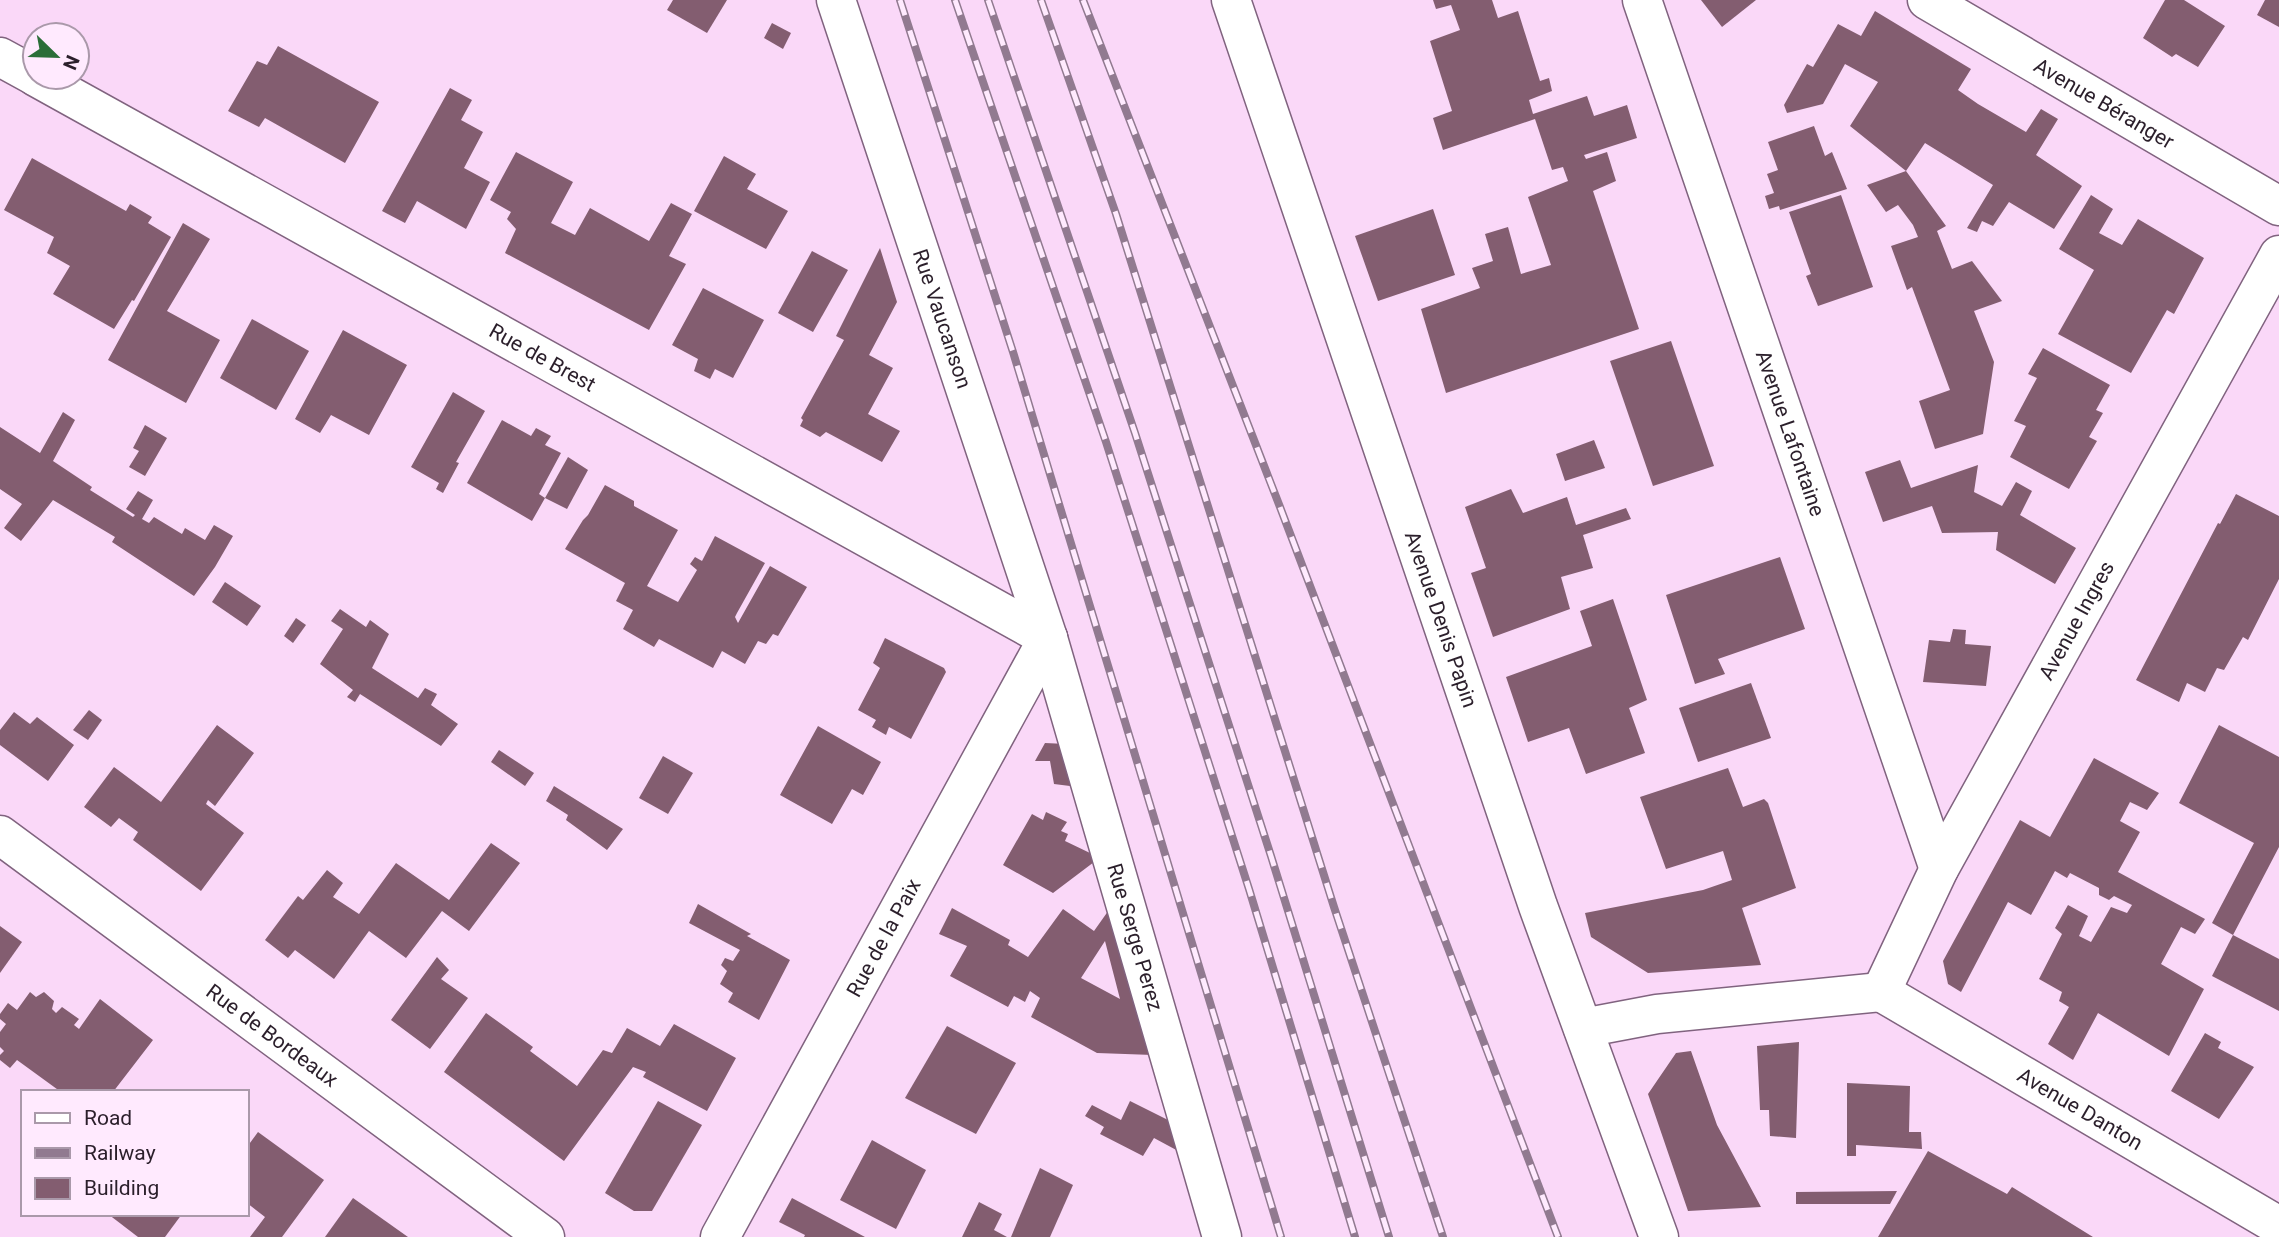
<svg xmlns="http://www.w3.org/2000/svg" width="2279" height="1237" viewBox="0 0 2279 1237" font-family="Roboto,sans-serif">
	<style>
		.building { fill: #835d70; fill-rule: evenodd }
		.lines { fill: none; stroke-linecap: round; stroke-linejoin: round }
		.minor-casing { stroke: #80637f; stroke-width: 41 }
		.minor { stroke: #fff; stroke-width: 38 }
		.rail-casing { stroke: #917a90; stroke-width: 8 }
		.rail { stroke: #ffeafe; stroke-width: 5; stroke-dasharray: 16; stroke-linecap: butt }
		.labels { text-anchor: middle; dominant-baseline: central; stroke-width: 7; stroke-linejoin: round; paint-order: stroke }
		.street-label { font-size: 21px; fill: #2b1f2b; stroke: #ffeafe }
	</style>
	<rect width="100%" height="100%" fill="#fad8f8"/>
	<g class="building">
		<polygon points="673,0 727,0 707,33 667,10"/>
		<polygon points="1433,0 1492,0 1498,18 1518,11 1540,81 1549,78 1552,91 1529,100 1533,114 1587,96 1594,116 1627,105 1637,138 1584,155 1586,159 1607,152 1616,181 1593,191 1639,329 1446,393 1421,309 1480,288 1472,268 1493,261 1485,234 1508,227 1521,274 1551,265 1528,197 1568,181 1563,167 1552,170 1535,119 1443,150 1433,118 1452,111 1430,41 1460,30 1451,5 1436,9"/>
		<polygon points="1701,0 1756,0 1722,27"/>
		<polygon points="2165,0 2184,0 2225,26 2198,67 2176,54 2172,57 2143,38"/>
		<polygon points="2265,0 2279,0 2279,27 2257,15"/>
		<polygon points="1875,11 1971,69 1958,90 1978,104 2026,132 2041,109 2058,119 2036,155 2082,186 2054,229 2009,202 1993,226 1982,221 1977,232 1967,228 1993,185 1925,143 1906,171 1946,226 1937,231 1952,269 1972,261 2002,301 1974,311 1994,362 1983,434 1935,449 1919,401 1950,390 1912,287 1907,290 1891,246 1918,237 1913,225 1898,205 1886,212 1867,185 1906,171 1850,126 1878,82 1845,64 1823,104 1787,113 1784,105 1807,64 1813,67 1838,24 1861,36"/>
		<polygon points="772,23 791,33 783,49 764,38"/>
		<polygon points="278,46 379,102 345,163 265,118 259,127 228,111 257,61 267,65"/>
		<polygon points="450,88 472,100 461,120 483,132 464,168 490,182 466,229 417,201 405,223 382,211"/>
		<polygon points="1814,126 1825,156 1832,152 1847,189 1780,210 1779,206 1769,209 1765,196 1774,193 1767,174 1778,170 1768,142"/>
		<polygon points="516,152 573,182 551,223 575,235 590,208 649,241 671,203 692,214 669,256 686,264 649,330 505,253 516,229 507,219 511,212 490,200"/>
		<polygon points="724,156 756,174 747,189 788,211 766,249 694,211"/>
		<polygon points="32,158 126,211 130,204 152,217 148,223 171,237 134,301 132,300 114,329 53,294 70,266 47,253 54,237 4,210"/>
		<polygon points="1841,195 1873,287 1818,306 1806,276 1811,274 1789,212"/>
		<polygon points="2091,195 2113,209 2099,233 2122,245 2138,219 2204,258 2174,314 2167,310 2131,373 2058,334 2094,270 2059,249"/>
		<polygon points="1433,209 1455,275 1378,301 1355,236"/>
		<polygon points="183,223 210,239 167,311 220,340 186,403 108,360"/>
		<polygon points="880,248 897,302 869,355 893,368 868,414 900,431 882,462 826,432 820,437 800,426 803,420 801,418 844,340 836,336"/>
		<polygon points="812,251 848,270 813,332 778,313"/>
		<polygon points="703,288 764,320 733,378 715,369 710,379 694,371 698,359 672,345"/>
		<polygon points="252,319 309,351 276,410 220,378"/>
		<polygon points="343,330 407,365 369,435 331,415 320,433 295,419"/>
		<polygon points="1671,341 1714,466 1653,486 1610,361"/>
		<polygon points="2043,348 2110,385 2096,410 2103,413 2089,437 2097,441 2069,489 2010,457 2026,426 2014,421 2037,378 2028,374"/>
		<polygon points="453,392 485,411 456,462 459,463 443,493 436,489 439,483 411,467"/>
		<polygon points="63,412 75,420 53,461 92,487 90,490 133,517 135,515 126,509 138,491 153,500 142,519 149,523 154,517 182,534 185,528 205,540 214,525 233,536 215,567 194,596 112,542 115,537 53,500 21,541 4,528 22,504 0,489 0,427 40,453"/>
		<polygon points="502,420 531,436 536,428 551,436 545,445 561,453 539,494 545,498 532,521 467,483"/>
		<polygon points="145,425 167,438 145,476 129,467 139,451 133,448"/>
		<polygon points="1594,440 1605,468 1565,481 1556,454"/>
		<polygon points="568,457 588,470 567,509 545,498"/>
		<polygon points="1900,460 1911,488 1978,465 1974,492 2002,506 2016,482 2032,491 2020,515 2076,548 2055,584 1996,550 1998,532 1942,533 1932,506 1883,522 1865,472"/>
		<polygon points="605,485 634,501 634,506 678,530 647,586 678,602 697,570 690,564 695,557 702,561 715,536 765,563 737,613 735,617 738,623 770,566 807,587 778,636 773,634 766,644 758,641 745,664 722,651 713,668 659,639 654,647 623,629 633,610 616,601 625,583 565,549 583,520 588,515"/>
		<polygon points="1511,489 1523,513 1567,497 1576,525 1626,508 1631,519 1583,535 1593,568 1561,577 1570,609 1493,637 1471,573 1486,568 1465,507"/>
		<polygon points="2236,494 2279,516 2279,579 2248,640 2243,637 2224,670 2217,668 2205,692 2187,683 2179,702 2136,680 2218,523 2220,524"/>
		<polygon points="1780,557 1805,629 1718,659 1725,674 1695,684 1666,595"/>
		<polygon points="225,582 261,606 247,626 212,602"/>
		<polygon points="1613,599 1647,700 1629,708 1645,753 1586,774 1569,728 1528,742 1506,677 1592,646 1580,611"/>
		<polygon points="340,609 366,627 370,620 389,634 372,668 418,698 425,688 437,694 431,705 458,724 441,746 360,694 355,702 347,697 353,690 320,664 343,629 331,621"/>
		<polygon points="296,618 306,625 293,643 284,636"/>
		<polygon points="1953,629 1966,630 1965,644 1991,646 1986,686 1923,682 1929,640 1950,642"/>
		<polygon points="885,638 944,668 946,672 911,739 889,727 886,735 872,727 876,720 858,710 880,668 873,663"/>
		<polygon points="1751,683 1771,738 1698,762 1679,708"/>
		<polygon points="89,710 102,720 88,740 73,730"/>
		<polygon points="14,712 30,724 37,717 74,745 48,781 0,745 0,730"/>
		<polygon points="217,725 254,753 215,806 208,800 206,804 244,833 201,891 133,840 138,832 119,818 111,827 84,807 114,767 161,802"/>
		<polygon points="2219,725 2279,757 2279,847 2233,935 2212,923 2254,843 2179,803"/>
		<polygon points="818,726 881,762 863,795 852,789 832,824 780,795"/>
		<polygon points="1045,743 1066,744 1078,787 1054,784 1050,761 1035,761"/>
		<polygon points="499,750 534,773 525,786 491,762"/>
		<polygon points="663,756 693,773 668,814 639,798"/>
		<polygon points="2094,758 2159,793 2147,810 2130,802 2120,821 2140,832 2118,872 2205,919 2195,934 2181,927 2161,964 2204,989 2169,1056 2098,1013 2073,1060 2048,1044 2069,1007 2059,1001 2062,992 2039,979 2062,934 2055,928 2068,905 2088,916 2079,936 2091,942 2111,907 2127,913 2132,905 2114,896 2109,900 2099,895 2099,888 2070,873 2067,878 2055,871 2031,915 2008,902 1961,992 1948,984 1943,961 2020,820 2050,837"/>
		<polygon points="1728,768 1743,807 1764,799 1768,803 1796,888 1742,908 1761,965 1648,973 1591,937 1585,913 1703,890 1732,880 1723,851 1666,869 1640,797"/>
		<polygon points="554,786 623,829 607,850 566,820 568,815 546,801"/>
		<polygon points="1046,812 1067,822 1061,831 1068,834 1065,841 1090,853 1095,848 1098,859 1053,893 1003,865 1032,814 1043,820"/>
		<polygon points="491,843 520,863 469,931 442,911 406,958 369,931 334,979 295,950 288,958 265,940 298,896 303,900 327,870 343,883 333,897 359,914 396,863 449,900"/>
		<polygon points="698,904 751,934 747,936 790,960 759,1020 728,1002 733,993 720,984 727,971 721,965 725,958 733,961 740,950 689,923"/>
		<path d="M1111,907L1153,1055L1097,1053L1031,1017L1040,998L1030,991L1025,1002L1014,996L1008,1007L950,976L967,946L939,934L952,908L1010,940L1008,945L1028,957L1063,909L1094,931ZM1105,941L1120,999L1081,978Z"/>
		<polygon points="0,926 22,942 0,973"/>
		<polygon points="2233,935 2279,959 2279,1011 2212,976"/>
		<polygon points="437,957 449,970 441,979 468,998 430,1049 391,1020"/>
		<polygon points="30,992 36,997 44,992 54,1001 52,1009 56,1013 62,1007 79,1019 74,1025 79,1029 100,999 153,1040 113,1092 61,1092 17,1060 10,1068 0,1060 0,1055 4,1051 0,1047 0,1032 6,1024 0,1019 0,1014 8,1003 17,1010"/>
		<polygon points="486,1013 533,1047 530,1051 577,1086 603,1050 612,1053 627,1028 660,1046 674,1024 736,1058 707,1111 643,1077 646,1072 633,1067 564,1161 444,1072"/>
		<polygon points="947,1026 1016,1063 976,1134 905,1098"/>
		<polygon points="2205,1033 2221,1042 2218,1048 2254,1067 2219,1119 2171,1091"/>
		<polygon points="1799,1042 1796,1138 1770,1136 1769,1110 1760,1110 1757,1046"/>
		<polygon points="1691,1051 1717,1125 1761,1207 1688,1211 1648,1094 1676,1053"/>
		<polygon points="1847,1083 1910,1086 1909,1132 1921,1132 1922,1149 1856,1145 1856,1156 1847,1156"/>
		<polygon points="658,1101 702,1125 652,1211 634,1211 605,1193"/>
		<polygon points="1130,1101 1170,1121 1180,1152 1154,1138 1143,1156 1100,1134 1104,1127 1085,1116 1092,1105 1121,1120"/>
		<polygon points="258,1132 324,1180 282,1237 250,1237 265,1217 247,1203 247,1147"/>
		<polygon points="872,1140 926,1170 896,1229 840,1200"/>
		<polygon points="1928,1151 2007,1194 2012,1187 2093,1237 1878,1237"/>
		<polygon points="1040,1168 1073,1185 1050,1237 1011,1237"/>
		<polygon points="1897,1191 1890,1204 1796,1204 1796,1192"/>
		<polygon points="353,1198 408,1237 325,1237"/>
		<polygon points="792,1198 865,1237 804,1237 805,1235 779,1222"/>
		<polygon points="979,1202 1002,1214 994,1230 1007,1237 962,1237"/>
		<polygon points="108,1214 182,1214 165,1237 138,1237"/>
	</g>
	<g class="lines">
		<g class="minor-casing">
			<g id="minor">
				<path id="s1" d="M836,0L1048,638L1222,1237"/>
				<path id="s2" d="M1231,0L1538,906L1659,1237"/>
				<path id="s3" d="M1642,0L1939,869"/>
				<path id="s4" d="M1927,0L2279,206"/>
				<polyline points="0,57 35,76"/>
				<path id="s5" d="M36,77L1048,638"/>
				<path id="s6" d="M0,835L545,1237"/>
				<path id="s7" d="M1881,992L1939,869L2279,255"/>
				<path id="s8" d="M1881,992L2279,1226"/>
				<polyline points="1583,1028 1657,1014 1881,992"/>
				<path id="s9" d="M720,1237L1048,638"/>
			</g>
		</g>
		<use href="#minor" class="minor"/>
		<g class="rail-casing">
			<g id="rail">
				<polyline points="900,0 1013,352 1281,1237"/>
				<polyline points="955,0 1106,442 1249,889 1355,1237"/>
				<polyline points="988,0 1135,433 1271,856 1389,1237"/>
				<polyline points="1041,0 1116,214 1334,907 1443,1237"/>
				<polyline points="1083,0 1280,507 1558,1237"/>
			</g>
		</g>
		<use href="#rail" class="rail"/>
	</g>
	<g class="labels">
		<g class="street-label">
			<text stroke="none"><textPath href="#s4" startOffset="205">Avenue Béranger</textPath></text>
			<text stroke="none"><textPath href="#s1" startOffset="336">Rue Vaucanson</textPath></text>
			<text stroke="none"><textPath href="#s5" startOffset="579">Rue de Brest</textPath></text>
			<text stroke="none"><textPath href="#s3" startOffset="458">Avenue Lafontaine</textPath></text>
			<text stroke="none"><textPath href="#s2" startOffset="654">Avenue Denis Papin</textPath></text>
			<text stroke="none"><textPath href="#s7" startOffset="420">Avenue Ingres</textPath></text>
			<text stroke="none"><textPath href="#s9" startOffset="341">Rue de la Paix</textPath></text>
			<text stroke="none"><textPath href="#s1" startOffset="984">Rue Serge Perez</textPath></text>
			<text stroke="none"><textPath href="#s6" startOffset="338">Rue de Bordeaux</textPath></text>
			<text stroke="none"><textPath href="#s8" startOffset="231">Avenue Danton</textPath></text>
		</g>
	</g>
	<rect x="21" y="1090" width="228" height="126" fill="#ffeafe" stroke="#aa99aa" stroke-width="2"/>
	<rect x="35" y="1113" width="35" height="10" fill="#ffffff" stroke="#aa99aa" stroke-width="2"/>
	<text x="84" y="1125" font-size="21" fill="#2b1f2b">Road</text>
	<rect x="35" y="1148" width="35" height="10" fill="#917a90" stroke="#aa99aa" stroke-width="2"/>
	<text x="84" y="1160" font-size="21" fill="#2b1f2b">Railway</text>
	<rect x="35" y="1178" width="35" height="21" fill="#835d70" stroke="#aa99aa" stroke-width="2"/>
	<text x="84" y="1195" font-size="21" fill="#2b1f2b">Building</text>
	<g transform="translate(56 56) rotate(113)"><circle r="33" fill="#ffeafe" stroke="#aa99aa" stroke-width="2"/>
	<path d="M0-5L12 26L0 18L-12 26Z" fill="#2b6e38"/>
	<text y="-10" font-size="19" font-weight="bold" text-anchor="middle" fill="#2b1f2b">N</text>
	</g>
</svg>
